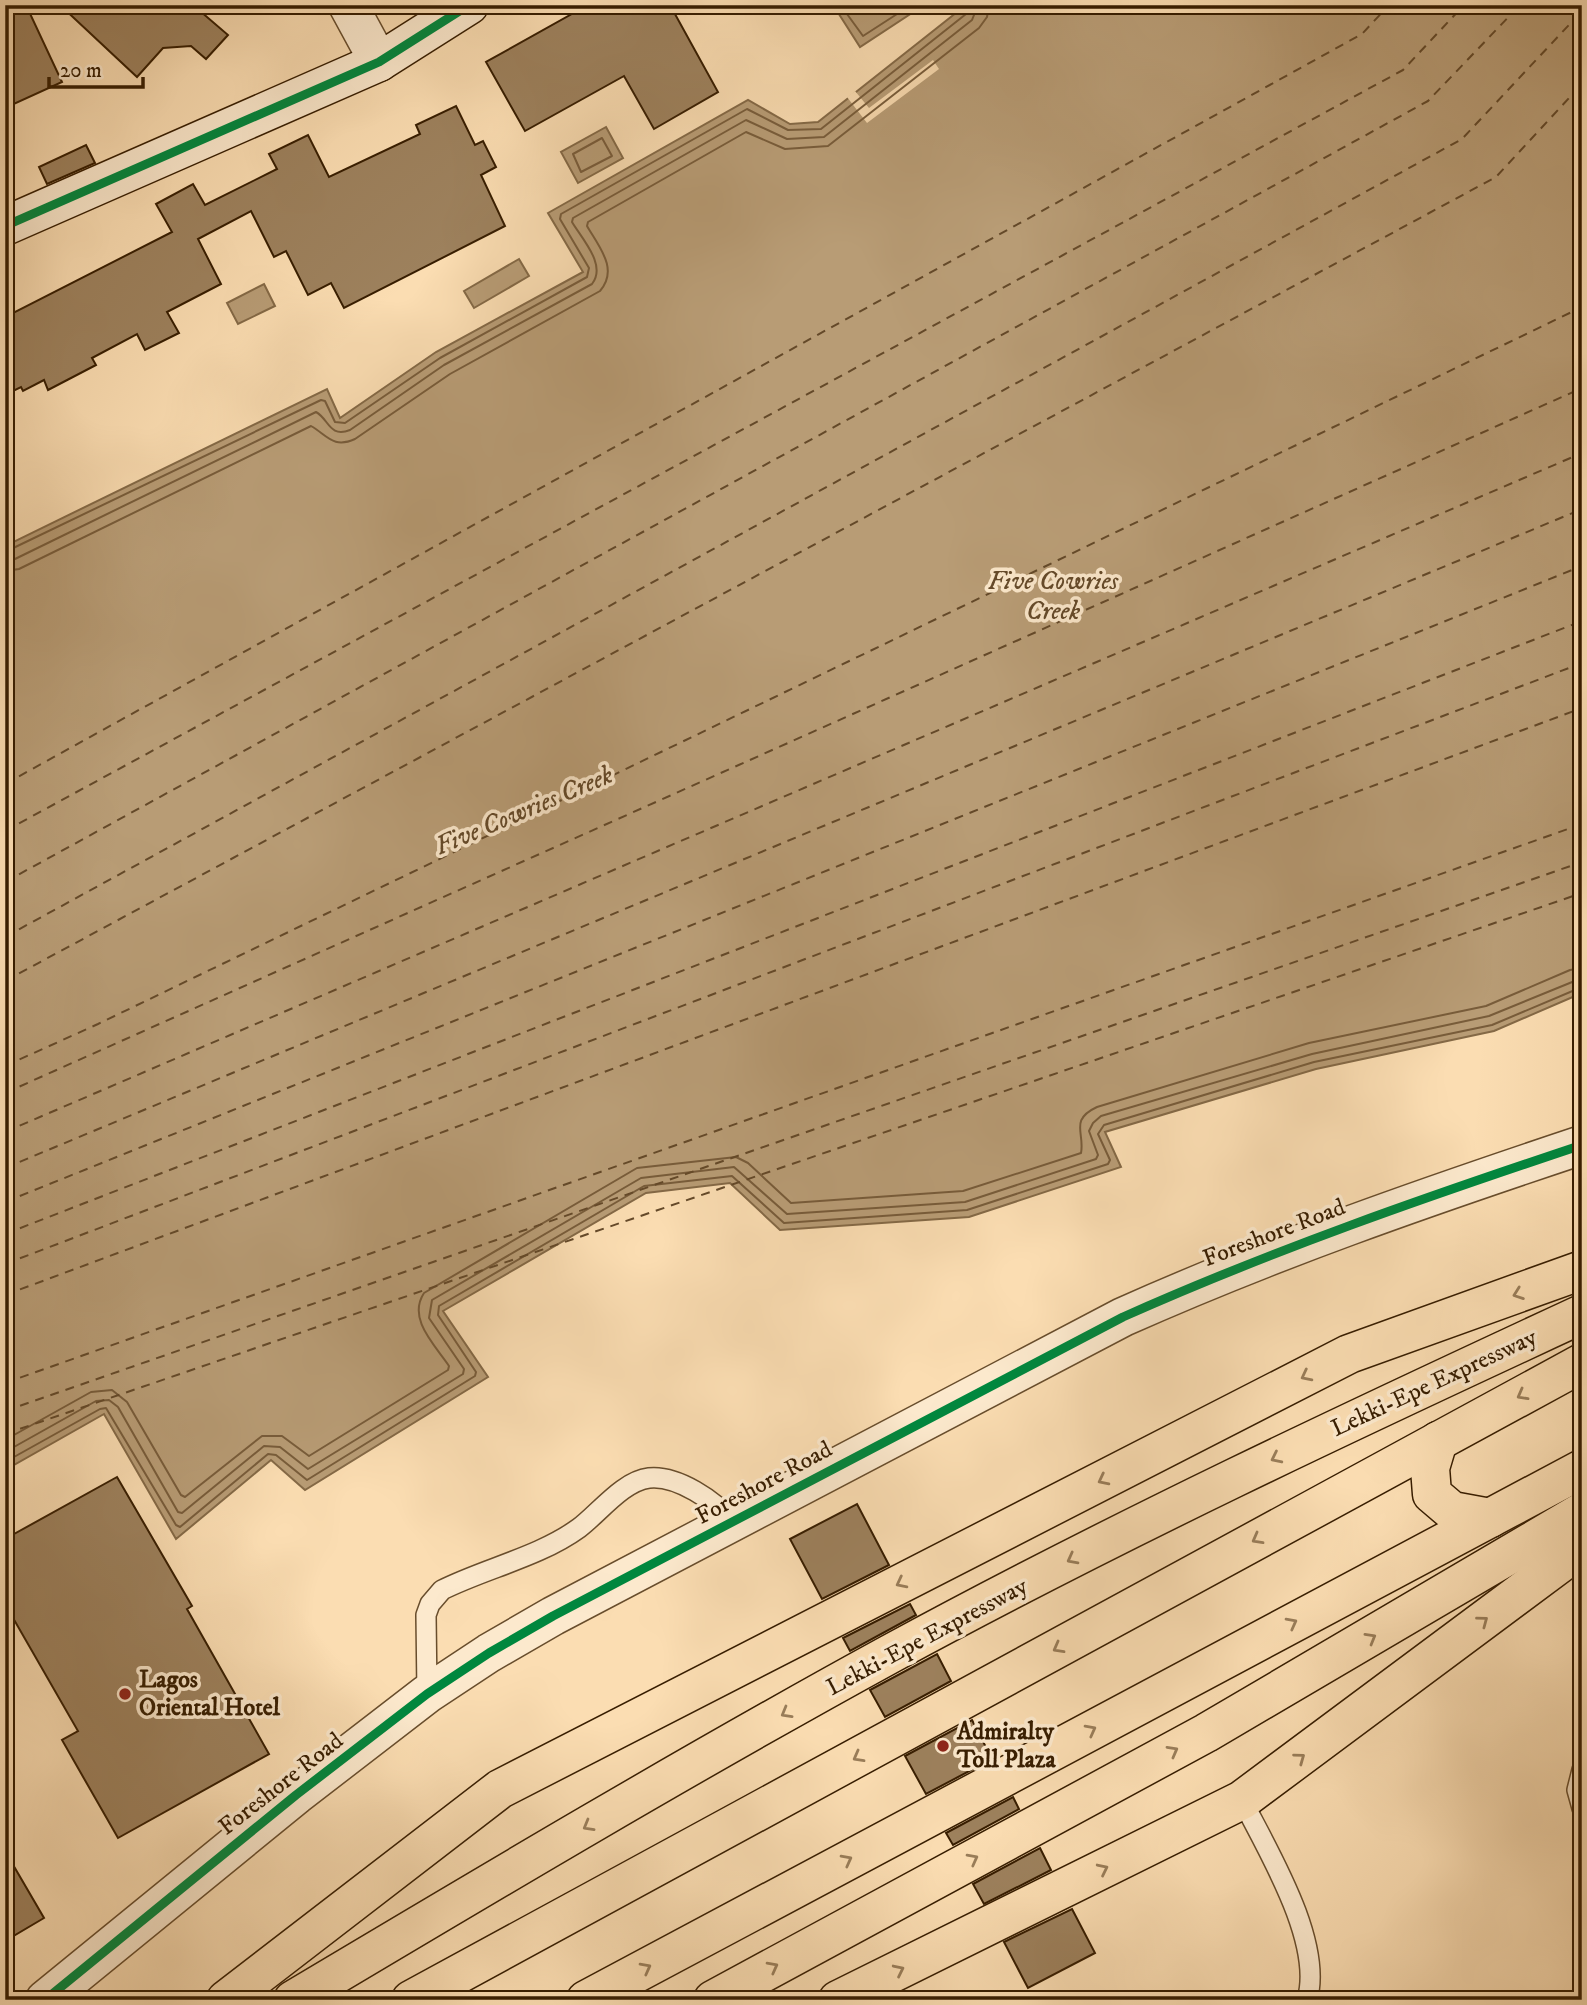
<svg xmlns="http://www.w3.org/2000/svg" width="1587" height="2005" viewBox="0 0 1587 2005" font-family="'IM FELL DW Pica',serif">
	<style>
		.water { fill: #b89c75; stroke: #846946; stroke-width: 2 }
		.pier { fill: #fbddb2 }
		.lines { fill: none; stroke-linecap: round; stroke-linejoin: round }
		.shore { stroke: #785c3a; stroke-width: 2 }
		.ferry { stroke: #644929; stroke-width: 2; stroke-dasharray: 9 7; stroke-linecap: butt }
		.building { fill: #9d815d; stroke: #371d00; stroke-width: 2 }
		.lane-casing { stroke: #684d2c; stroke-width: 22 }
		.street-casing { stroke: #684d2c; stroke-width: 41 }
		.secondary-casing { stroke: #371d00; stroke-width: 41 }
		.highway-casing { stroke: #371d00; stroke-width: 41 }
		.lane { stroke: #fce9cd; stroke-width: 19 }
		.street { stroke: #fce9cd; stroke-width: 38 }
		.secondary { stroke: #fce9cd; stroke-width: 38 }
		.highway { stroke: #fbddb2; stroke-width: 38 }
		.cycleway-casing { stroke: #fce9cd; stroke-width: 13 }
		.cycleway { stroke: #00873e; stroke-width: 9 }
		.oneway { stroke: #997d59 }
		.poi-dot { fill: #8f2418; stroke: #fce9cd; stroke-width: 2.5 }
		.labels { text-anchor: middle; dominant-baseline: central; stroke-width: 7; stroke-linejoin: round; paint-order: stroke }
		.street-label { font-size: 24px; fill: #371d00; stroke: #fce9cd }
		.poi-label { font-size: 24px; font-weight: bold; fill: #371d00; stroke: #fce9cd; text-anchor: start }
		.water-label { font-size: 26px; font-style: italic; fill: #644929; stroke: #fce9cd }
	</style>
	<rect width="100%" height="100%" fill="#fbddb2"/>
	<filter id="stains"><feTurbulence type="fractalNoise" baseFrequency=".00286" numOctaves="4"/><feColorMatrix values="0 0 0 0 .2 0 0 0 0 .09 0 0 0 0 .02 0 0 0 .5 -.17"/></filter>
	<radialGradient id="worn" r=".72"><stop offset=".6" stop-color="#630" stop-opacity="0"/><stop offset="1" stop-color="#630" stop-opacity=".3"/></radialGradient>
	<g class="water">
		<polygon points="845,5 924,5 860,47 837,11"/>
		<polygon points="966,5 1582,5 1582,993 1494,1031 1316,1069 1105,1132 1121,1167 969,1217 780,1230 730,1183 646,1193 443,1311 488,1377 305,1490 271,1460 176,1539 104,1414 5,1470 5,546 327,389 340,418 436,352 583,272 548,213 748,100 790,124 818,122"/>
		<polygon points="606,127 623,158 578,183 561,152"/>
		<polygon points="519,259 529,276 474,308 464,291"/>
		<polygon points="264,284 275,306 238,324 227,303"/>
	</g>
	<polygon class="pier" points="933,60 939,69 867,123 847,97 855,91 869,108"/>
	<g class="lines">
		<g class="shore">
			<polyline points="848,5 847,14 863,36 911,5"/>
			<polygon points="602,138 612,156 581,172 573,154"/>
			<polyline points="5,552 321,400 325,401 335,422 345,423 440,358 587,277 589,268 560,219 561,214 747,109 788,130 821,129 966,14 969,5"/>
			<path d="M5,561L15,559L316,412C329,419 329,438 350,430L444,365L592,284C607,265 582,239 572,222L573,218L746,120L787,139L824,137L972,20L978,5"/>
			<path d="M5,571L19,569L311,426C327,435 333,449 355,439L450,374L600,291C619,269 599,247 587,226L588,222L746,132L785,149L828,146L979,28L987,17L989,5"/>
			<path d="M5,1440L91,1392L112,1390L127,1402L181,1495L185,1497L262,1436H282L309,1456L448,1370L449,1366C435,1345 407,1319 424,1293L637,1168L736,1157L748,1163L791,1203L963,1191L1081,1153C1085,1133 1069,1120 1097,1107L1309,1043L1486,1006L1570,970L1582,968"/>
			<polyline points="5,1452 96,1401 109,1400 118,1407 178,1512 182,1513 264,1446 280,1447 308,1469 463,1374 464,1369 429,1318 432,1300 641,1178 734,1167 787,1214 965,1202 1096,1159 1098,1155 1089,1131 1093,1123 1101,1116 1312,1054 1489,1016 1582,978"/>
			<polyline points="5,1462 100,1409 106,1408 176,1525 180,1527 268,1454 276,1455 307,1480 475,1376 476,1372 438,1315 439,1306 644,1186 732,1176 784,1223 967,1210 1108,1164 1110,1160 1098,1134 1104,1125 1314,1062 1492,1025 1582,987"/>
		</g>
		<g class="ferry">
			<polyline points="5,784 1362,34 1389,5"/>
			<polyline points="5,831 1403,70 1464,5"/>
			<polyline points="5,882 1428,101 1520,5"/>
			<polyline points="5,937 1462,139 1582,11"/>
			<polyline points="5,981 1496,177 1582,84"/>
			<polyline points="5,1066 98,1024 1582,307"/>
			<polyline points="5,1093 1582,388"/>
			<polyline points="5,1132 1582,453"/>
			<polyline points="5,1168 1582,509"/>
			<polyline points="5,1202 1582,566"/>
			<polyline points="5,1234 1582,621"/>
			<polyline points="5,1264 1582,663"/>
			<polyline points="5,1295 1582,708"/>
			<polyline points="5,1383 1582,824"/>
			<polyline points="5,1411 1582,862"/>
			<polyline points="5,1434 1582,893"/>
		</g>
	</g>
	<g class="building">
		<polygon points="5,5 26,5 62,82 5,108"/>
		<polygon points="60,5 193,5 228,35 206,59 191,46 163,48 137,77"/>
		<polygon points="588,5 670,5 718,92 654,129 624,76 525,131 486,62"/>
		<polygon points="456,106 475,145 483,141 496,167 481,175 505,226 344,308 331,283 308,295 286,251 274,257 251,211 198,239 221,284 167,312 179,333 145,350 137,334 92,358 96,365 48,390 44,380 23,391 21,387 5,395 5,317 172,232 156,204 193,184 205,205 277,169 269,154 308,135 329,177 420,134 416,125"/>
		<polygon points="86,145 95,163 47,184 39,167"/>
		<polygon points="117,1477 192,1606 187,1609 269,1754 118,1838 62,1740 78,1731 5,1604 5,1539"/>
		<polygon points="857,1504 889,1565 822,1599 790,1539"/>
		<polygon points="910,1604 916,1615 850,1651 843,1638"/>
		<polygon points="937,1654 951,1681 885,1717 870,1690"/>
		<polygon points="972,1720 992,1759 926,1794 905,1756"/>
		<polygon points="1013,1797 1019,1809 953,1845 946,1833"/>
		<polygon points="1040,1848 1051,1870 984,1904 973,1884"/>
		<polygon points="5,1851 44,1918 5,1941"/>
		<polygon points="1072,1909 1095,1953 1028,1988 1004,1942"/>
	</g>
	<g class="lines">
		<g class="lane-casing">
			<g id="lane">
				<path d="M427,1694L426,1615L430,1604L442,1590C486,1568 539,1557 579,1528C599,1513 623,1481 649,1478C677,1475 716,1501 732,1522"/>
				<polyline points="1582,1770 1577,1790 1582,1808"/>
				<path d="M1242,1800C1268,1851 1324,1943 1307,2000"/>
			</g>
		</g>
		<g class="street-casing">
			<g id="street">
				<polyline points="348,5 379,62"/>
				<path d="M45,2000L296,1795L427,1694L489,1653L553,1616L1123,1317C1273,1250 1426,1197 1582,1145"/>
			</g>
		</g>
		<g class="secondary-casing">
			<polyline id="secondary" points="5,226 379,62 469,5"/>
		</g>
		<g class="highway-casing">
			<g id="highway">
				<polyline points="1438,1441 1430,1468 1432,1494 1452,1511 1490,1518"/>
				<polyline points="226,2000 500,1789 1349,1354 1582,1270"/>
				<path d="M293,2000C491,1882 689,1764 890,1654C1116,1531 1349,1422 1582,1314"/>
				<polyline points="411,2000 1582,1363"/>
				<polyline points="586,2000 1582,1469"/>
				<polyline points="713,2000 1206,1733 1582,1512"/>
				<polyline points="838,2000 1242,1800 1582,1547"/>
			</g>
		</g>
		<use href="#lane" class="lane"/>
		<use href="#street" class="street"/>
		<use href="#secondary" class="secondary"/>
		<use href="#highway" class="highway"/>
		<g class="cycleway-casing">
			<g id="cycleway">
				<polyline points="5,226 379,62 469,5"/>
				<path d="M45,2000L296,1795L427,1694L489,1653L553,1616L1123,1317C1273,1250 1426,1197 1582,1145"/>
			</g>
		</g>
		<use href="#cycleway" class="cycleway"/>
	</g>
	<defs><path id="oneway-chevron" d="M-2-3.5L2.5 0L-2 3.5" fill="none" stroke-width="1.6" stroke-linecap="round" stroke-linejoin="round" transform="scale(1.75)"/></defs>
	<g class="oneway">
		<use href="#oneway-chevron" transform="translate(1518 1294) rotate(160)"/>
		<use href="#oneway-chevron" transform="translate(1306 1376) rotate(153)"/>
		<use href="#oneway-chevron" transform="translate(1522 1395) rotate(151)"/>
		<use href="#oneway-chevron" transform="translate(1276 1458) rotate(154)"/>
		<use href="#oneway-chevron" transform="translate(1103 1480) rotate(153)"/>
		<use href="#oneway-chevron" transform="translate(1257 1539) rotate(151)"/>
		<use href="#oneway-chevron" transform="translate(1072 1559) rotate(152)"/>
		<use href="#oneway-chevron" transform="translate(901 1583) rotate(153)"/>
		<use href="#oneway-chevron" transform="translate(1483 1621) rotate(-37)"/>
		<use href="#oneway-chevron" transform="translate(1292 1623) rotate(-28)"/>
		<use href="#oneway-chevron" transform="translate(1371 1638) rotate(-30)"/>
		<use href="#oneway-chevron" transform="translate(1058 1648) rotate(151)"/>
		<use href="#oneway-chevron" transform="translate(786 1713) rotate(150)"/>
		<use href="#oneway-chevron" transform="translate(1091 1730) rotate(-28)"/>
		<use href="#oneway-chevron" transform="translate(1173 1751) rotate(-29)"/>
		<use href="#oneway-chevron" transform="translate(858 1757) rotate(151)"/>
		<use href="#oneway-chevron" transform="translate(1300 1758) rotate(-36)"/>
		<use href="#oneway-chevron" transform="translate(588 1826) rotate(150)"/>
		<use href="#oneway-chevron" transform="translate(973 1859) rotate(-28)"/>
		<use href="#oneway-chevron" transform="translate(847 1860) rotate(-28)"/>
		<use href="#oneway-chevron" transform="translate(1103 1869) rotate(-26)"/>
		<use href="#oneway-chevron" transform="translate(773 1967) rotate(-28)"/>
		<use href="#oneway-chevron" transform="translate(646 1968) rotate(-28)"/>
		<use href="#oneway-chevron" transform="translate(899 1970) rotate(-26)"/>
	</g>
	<g class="poi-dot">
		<circle cx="125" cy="1694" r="7"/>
		<circle cx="943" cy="1746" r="7"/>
	</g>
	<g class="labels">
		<g class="street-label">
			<text transform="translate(1274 1233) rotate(-21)">Foreshore Road</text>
			<text transform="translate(1434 1383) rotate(-25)">Lekki-Epe Expressway</text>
			<text transform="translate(764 1483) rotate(-28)">Foreshore Road</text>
			<text transform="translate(927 1637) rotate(-28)">Lekki-Epe Expressway</text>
			<text transform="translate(281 1784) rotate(-38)">Foreshore Road</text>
		</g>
		<g class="poi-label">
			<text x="139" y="1680">Lagos<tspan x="139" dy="28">Oriental Hotel</tspan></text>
			<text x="957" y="1732">Admiralty<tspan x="957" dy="28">Toll Plaza</tspan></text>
		</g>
		<g class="water-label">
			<text x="1053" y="581">Five Cowries<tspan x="1053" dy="30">Creek</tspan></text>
			<text transform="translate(524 811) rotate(-23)">Five Cowries Creek</text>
		</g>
	</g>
	<rect width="1587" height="2005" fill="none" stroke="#fbddb2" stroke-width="28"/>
	<rect x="7" y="7" width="1573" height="1991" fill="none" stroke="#371d00" stroke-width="3.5"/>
	<rect x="14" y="14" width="1559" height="1977" fill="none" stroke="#371d00" stroke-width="2"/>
	<path d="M49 77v10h94v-10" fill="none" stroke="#371d00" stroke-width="3.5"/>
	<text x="60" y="77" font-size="21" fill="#371d00" stroke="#fce9cd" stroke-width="5" paint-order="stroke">20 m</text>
	<rect width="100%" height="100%" filter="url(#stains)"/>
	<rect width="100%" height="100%" fill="url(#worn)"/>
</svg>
